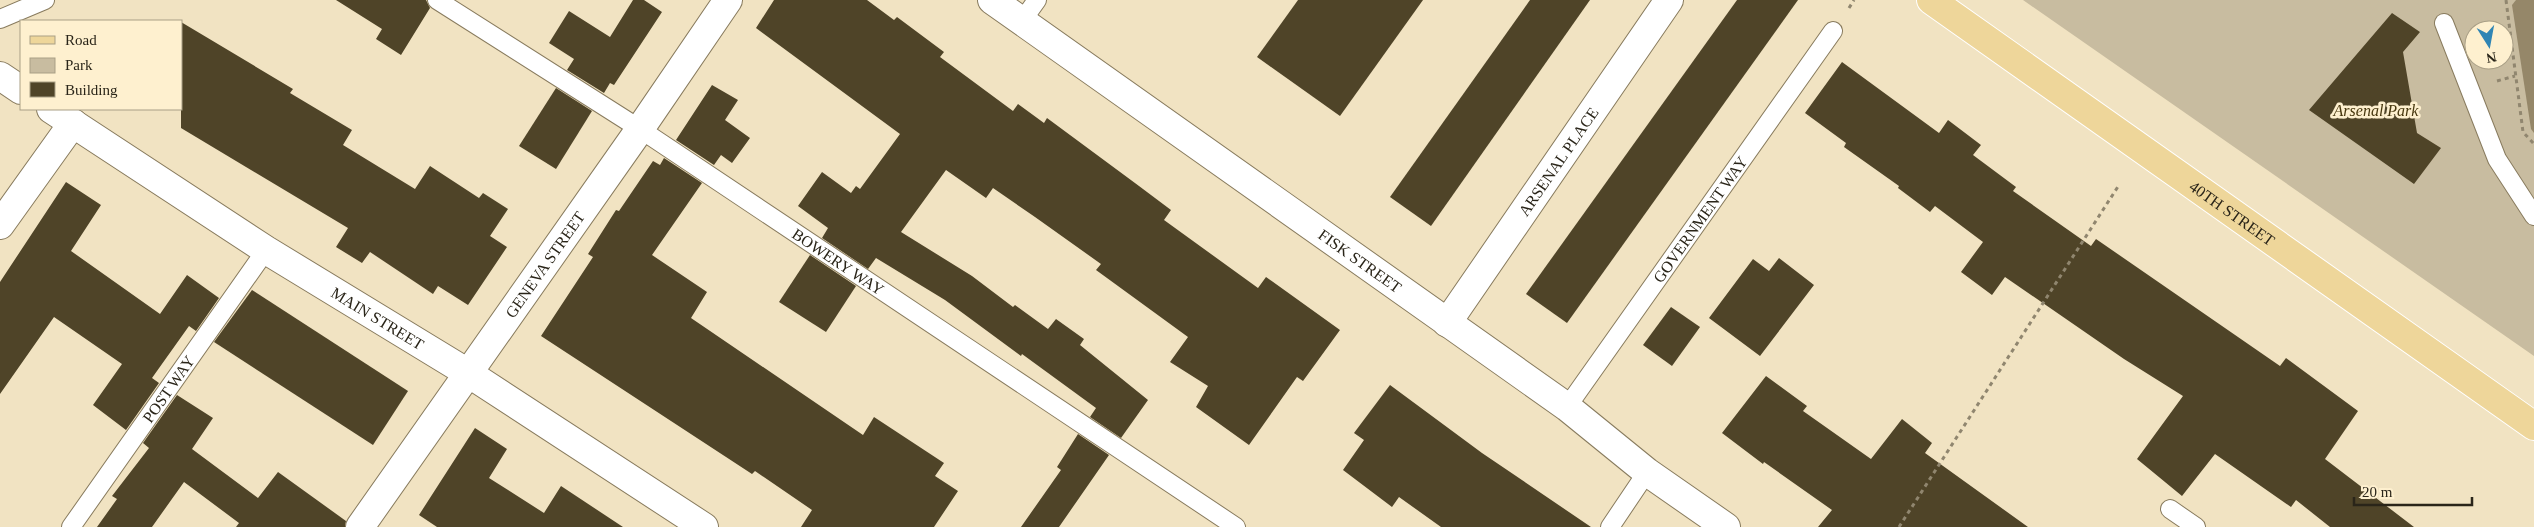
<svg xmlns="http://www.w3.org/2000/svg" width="2534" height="527" viewBox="0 0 2534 527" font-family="'Times New Roman',serif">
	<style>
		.green { fill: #c8bca0; fill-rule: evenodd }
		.water { fill: #958769 }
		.building { fill: #4f4428 }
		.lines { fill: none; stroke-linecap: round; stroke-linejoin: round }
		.lane-casing { stroke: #887b5e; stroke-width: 20 }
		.street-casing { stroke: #887b5e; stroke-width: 30 }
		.secondary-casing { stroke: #887b5e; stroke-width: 30 }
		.primary-casing { stroke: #fff; stroke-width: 30 }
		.path { stroke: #90866f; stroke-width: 3; stroke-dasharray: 4 4; stroke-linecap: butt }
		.lane { stroke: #fff; stroke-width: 18 }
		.street { stroke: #fff; stroke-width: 28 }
		.secondary { stroke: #fff; stroke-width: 28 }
		.primary { stroke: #eed69a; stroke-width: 28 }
		.labels { text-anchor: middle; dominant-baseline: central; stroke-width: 5; stroke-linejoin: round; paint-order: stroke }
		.park-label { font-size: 16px; font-style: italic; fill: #48380f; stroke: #fef0cf }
		.street-label { font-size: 16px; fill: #2a2519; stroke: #fef0cf }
	</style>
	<rect width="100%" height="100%" fill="#f1e3c2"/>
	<path class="green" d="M2023,0H2534V356ZM2474,30H2504V60H2474Z"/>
	<polygon class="water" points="2516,0 2534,0 2534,133 2531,129 2512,5"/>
	<g class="building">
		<polygon points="336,0 426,0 430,8 401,55 376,39 382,29"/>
		<polygon points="633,0 644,0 662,12 614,85 610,83 604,93 567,70 574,59 549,43 569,11 610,37"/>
		<polygon points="774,0 867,0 894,20 897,17 944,52 940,57 1013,111 1018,104 1044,123 1047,118 1139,186 1171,210 1164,220 1258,288 1266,277 1340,330 1303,381 1297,377 1249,445 1196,407 1208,386 1170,362 1188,337 1096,270 1101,264 1035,217 993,188 986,198 946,170 901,232 972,276 1013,307 1015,305 1048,329 1056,319 1084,339 1080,345 1148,400 1121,438 1090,417 1096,408 1022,354 1021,356 945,300 876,258 868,269 822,238 828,228 798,206 822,172 851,193 856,186 860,189 900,134 756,28"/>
		<polygon points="1298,0 1423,0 1340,116 1257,57"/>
		<polygon points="1530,0 1590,0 1431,226 1390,197"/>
		<polygon points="1737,0 1798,0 1567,323 1526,294"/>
		<polygon points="2392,13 2420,32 2403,52 2417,133 2441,148 2414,184 2309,110"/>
		<polygon points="181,22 293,89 290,93 352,130 343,145 415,189 430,166 479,198 483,193 508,209 490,236 507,247 468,305 438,286 433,294 370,252 362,263 336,247 348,228 181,128"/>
		<polygon points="1842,62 1939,133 1948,120 1981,145 1973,155 2016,187 2013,191 2091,246 2096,239 2280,366 2286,358 2358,411 2325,459 2414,527 2330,527 2296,500 2291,507 2215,454 2182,496 2137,459 2183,396 2124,359 2005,277 1992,295 1961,272 1983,242 1935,206 1930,212 1898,188 1899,186 1844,147 1846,143 1805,113"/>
		<polygon points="712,85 738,100 725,120 750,138 732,163 721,155 714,165 676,140"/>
		<polygon points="556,88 592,111 556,169 519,146"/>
		<polygon points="664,158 702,183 652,255 707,292 691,318 863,435 874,417 944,463 935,476 958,491 934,527 801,527 812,510 755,471 752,474 541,336 593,257 588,254 616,210 619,211 653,161 660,165"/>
		<polygon points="66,182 101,205 71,251 160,314 187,275 219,298 196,331 189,326 152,378 159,383 126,430 93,405 122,364 54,317 0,394 0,282"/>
		<polygon points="810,255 856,286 826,332 779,302"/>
		<polygon points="1779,258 1814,285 1760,356 1709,318 1753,259 1769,271"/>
		<polygon points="252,290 408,391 373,445 214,342"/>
		<polygon points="1671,307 1700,327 1672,366 1643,345"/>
		<polygon points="1766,376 1807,406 1803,411 1871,459 1902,419 1932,443 1925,453 2028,527 1818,527 1832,510 1764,462 1763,464 1722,433"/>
		<polygon points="1390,385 1482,453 1591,527 1441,527 1399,497 1392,507 1343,470 1364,440 1354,433"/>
		<polygon points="177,395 213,418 192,449 258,498 278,472 346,521 345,527 236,527 239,523 184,482 152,527 97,527 117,499 112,496 149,448 143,443"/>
		<polygon points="475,428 507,449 489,478 544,513 561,486 623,527 437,527 419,515"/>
		<polygon points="1078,434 1109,455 1059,527 1021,527 1061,470 1057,467"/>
	</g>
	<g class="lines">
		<g class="lane-casing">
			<g id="lane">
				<path id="s1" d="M437,0L640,129L1236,527"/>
				<polyline points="0,19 45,0"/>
				<polyline points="1022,21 1037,0"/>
				<polyline points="2444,23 2497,159 2534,216"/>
				<path id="s2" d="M1567,407L1833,31"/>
				<polyline points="2170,509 2196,527"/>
				<path id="s3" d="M71,527L266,250"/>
				<polyline points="1610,527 1647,472"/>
			</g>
		</g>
		<g class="street-casing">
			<g id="street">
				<path id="s4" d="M992,0L1567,407L1647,472L1726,527"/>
				<polyline points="0,225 73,123"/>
				<path id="s5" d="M1447,323L1669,0"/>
				<path id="s6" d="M360,527L640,129L728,0"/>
			</g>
		</g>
		<g class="secondary-casing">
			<g id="secondary">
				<polyline points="0,76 21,90"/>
				<path id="s7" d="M51,109L266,250L468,373L704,527"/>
			</g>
		</g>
		<g class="primary-casing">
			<g id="primary">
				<path id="s8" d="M1931,0L2534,426"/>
			</g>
		</g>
		<g class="path">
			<polyline points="2506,0 2523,132 2534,144"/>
			<polyline points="1849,8 1854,0"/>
			<polyline points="2497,81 2515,76"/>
			<polyline points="1899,527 2119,185"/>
		</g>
		<use href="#lane" class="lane"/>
		<use href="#street" class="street"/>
		<use href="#secondary" class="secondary"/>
		<use href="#primary" class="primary"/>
	</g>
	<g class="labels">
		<g class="park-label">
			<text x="2376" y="110">Arsenal Park</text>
		</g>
		<g class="street-label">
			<text stroke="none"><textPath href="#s5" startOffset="196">ARSENAL PLACE</textPath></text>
			<text stroke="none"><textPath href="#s8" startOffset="369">40TH STREET</textPath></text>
			<text stroke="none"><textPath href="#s2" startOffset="230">GOVERNMENT WAY</textPath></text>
			<text stroke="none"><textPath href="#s1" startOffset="479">BOWERY WAY</textPath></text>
			<text stroke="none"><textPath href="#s4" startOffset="451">FISK STREET</textPath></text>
			<text stroke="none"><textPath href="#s6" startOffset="321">GENEVA STREET</textPath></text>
			<text stroke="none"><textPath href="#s7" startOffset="388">MAIN STREET</textPath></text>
			<text stroke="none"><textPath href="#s3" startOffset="169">POST WAY</textPath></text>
		</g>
	</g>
	<rect x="20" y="20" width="162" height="90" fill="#fef0cf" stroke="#a99f86"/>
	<rect x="30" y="36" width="25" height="8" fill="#eed69a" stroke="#a99f86"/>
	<text x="65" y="45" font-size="15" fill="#2a2519">Road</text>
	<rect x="30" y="58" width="25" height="15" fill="#c8bca0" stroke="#a99f86"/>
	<text x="65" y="70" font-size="15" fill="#2a2519">Park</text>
	<rect x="30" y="82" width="25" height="15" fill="#4f4428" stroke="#a99f86"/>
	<text x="65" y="95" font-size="15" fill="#2a2519">Building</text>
	<g transform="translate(2489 45) rotate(169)"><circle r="24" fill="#fef0cf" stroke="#a99f86"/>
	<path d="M0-4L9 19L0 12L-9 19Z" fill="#3085b4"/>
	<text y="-8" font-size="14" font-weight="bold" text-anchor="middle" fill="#2a2519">N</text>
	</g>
	<path d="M2354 497v8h118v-8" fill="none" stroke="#2a2519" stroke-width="2.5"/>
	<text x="2362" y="497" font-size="15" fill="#2a2519" stroke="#fef0cf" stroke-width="4" paint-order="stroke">20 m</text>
</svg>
